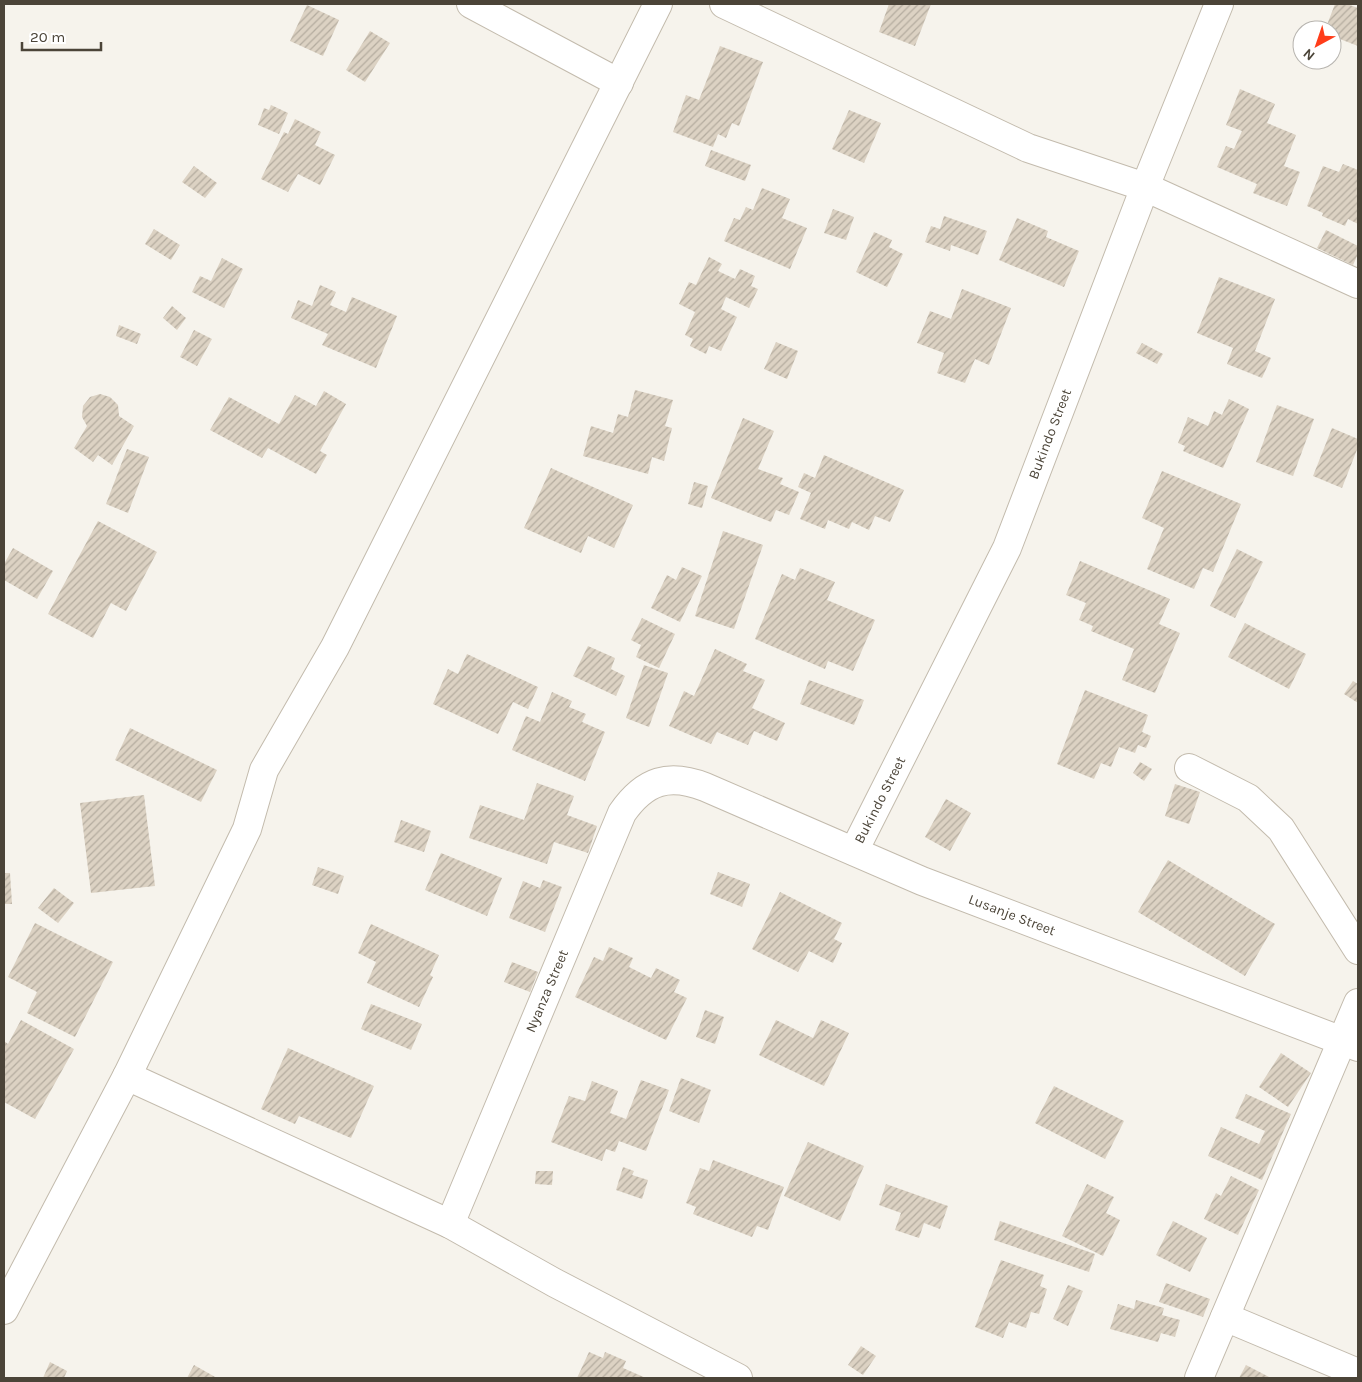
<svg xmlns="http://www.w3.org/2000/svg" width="1362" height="1382" viewBox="0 0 1362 1382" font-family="Karla,sans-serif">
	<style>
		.building { fill: url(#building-hatch) }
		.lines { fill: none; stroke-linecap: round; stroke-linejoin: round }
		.minor-casing { stroke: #c3bbad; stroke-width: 30 }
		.minor { stroke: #fff; stroke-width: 28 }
		.labels { text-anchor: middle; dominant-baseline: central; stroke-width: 4.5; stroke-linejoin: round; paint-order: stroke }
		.street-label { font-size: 14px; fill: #4b4438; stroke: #fff }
	</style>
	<defs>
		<pattern id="building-hatch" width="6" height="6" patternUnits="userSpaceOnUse" patternTransform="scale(1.25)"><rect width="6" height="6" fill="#dcd2c3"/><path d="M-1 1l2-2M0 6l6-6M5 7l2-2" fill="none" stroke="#b4ac9f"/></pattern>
	</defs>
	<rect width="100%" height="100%" fill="#f6f3ec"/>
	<g class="building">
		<polygon points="889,4 931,4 915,46 879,32"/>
		<polygon points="1335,4 1347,4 1358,8 1358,46 1332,36 1332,30 1325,30"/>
		<polygon points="307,5 339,20 323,56 290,41"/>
		<polygon points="370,31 390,43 365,82 346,70"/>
		<polygon points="720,46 763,62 739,126 732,123 726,138 718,134 713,147 673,132 686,95 699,100"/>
		<polygon points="1240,89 1275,104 1267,123 1296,135 1284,166 1300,172 1287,206 1253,193 1257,184 1217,167 1226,146 1234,149 1242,131 1226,125"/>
		<polygon points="271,105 288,113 279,134 258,125 264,108 269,110"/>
		<polygon points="849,110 881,123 864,163 832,149"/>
		<polygon points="295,119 321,132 315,145 335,155 320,185 298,174 288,192 261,179 284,132 288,134"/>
		<polygon points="711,150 751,165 745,181 705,166"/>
		<polygon points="1343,164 1358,170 1358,224 1348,219 1345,226 1322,216 1323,213 1307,206 1323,166 1339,172"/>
		<polygon points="194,166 217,183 205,198 182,182"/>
		<polygon points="762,188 790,199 782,218 807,228 790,269 724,241 734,218 740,220 746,207 753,210"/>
		<polygon points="833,209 854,217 846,240 824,233"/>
		<polygon points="944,216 987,231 978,255 951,245 950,251 925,242 931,226 940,229"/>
		<polygon points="1017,218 1048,231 1046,237 1079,251 1064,287 999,260"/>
		<polygon points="154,229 180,245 171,260 145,244"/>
		<polygon points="1326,230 1358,246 1358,254 1353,265 1317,248"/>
		<polygon points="874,232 892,240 889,247 903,254 887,287 856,272"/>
		<polygon points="709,257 722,264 718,271 735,279 740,269 755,276 751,286 758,289 749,308 726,297 721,309 737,317 721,351 709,346 706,354 690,346 693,339 685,335 695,312 679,304 689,282 696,285"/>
		<polygon points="222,258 243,269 224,308 192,292 200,276 211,281"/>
		<polygon points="1219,277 1275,299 1255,351 1271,358 1262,378 1227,364 1233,348 1197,333"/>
		<polygon points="320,285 336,292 330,305 346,312 352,297 397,316 376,368 322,345 328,334 291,318 298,300 312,306"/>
		<polygon points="962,289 1011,308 989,365 975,359 965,383 937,373 944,353 917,343 930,311 951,319"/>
		<polygon points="172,306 186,318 177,330 163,318"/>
		<polygon points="119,325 141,334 137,344 116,336"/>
		<polygon points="194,330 212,339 197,366 180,357"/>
		<polygon points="776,342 798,351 787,379 764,369"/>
		<polygon points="1142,343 1163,354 1157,364 1136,353"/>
		<polygon points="635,390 673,400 665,426 672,428 664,461 652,457 648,474 583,456 591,426 613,433 618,414 628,417"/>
		<polygon points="324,391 346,404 320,451 327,455 316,474 268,448 262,458 210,430 229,397 279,424 295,395 316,406"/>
		<polygon points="100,394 110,397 118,405 119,416 134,426 112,465 98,455 93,462 74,448 87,426 82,417 83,406 90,397"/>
		<polygon points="1229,399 1249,409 1223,468 1183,451 1185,446 1178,443 1188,417 1208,426 1214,411 1222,415"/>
		<polygon points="1277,405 1314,419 1293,476 1256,462"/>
		<polygon points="743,418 774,431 758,469 783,478 780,484 799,492 789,515 776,510 771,522 711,498"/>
		<polygon points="1332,428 1358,439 1358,447 1342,488 1313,476"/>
		<polygon points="127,449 149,457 128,513 106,504"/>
		<polygon points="824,455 904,490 890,522 875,516 869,530 852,522 849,529 828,520 825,529 800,519 811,493 798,487 804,473 815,478"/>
		<polygon points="551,468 633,505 614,548 588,536 581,553 524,528"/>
		<polygon points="1162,471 1241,504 1213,572 1203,568 1194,589 1147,569 1164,528 1142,518"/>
		<polygon points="694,482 708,486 702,508 688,504"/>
		<polygon points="98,521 157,552 126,611 111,603 93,638 48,614"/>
		<polygon points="723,531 763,545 734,629 695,616"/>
		<polygon points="13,548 53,571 37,599 4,580 4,564"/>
		<polygon points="1237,549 1263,562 1235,618 1210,606"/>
		<polygon points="1080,561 1170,599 1159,624 1180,633 1155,693 1122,680 1134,649 1091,631 1093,626 1079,620 1086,603 1066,595"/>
		<polygon points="682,567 702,576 680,622 651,608 667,575 676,580"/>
		<polygon points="800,568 835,582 827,600 875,620 853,671 828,661 825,669 755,639 782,574 795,580"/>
		<polygon points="642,618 675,634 659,668 636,657 641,645 631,640"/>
		<polygon points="1245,623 1306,654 1289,689 1228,657"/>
		<polygon points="588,646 615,658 611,669 625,676 616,696 573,676"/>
		<polygon points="715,649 747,664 743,671 765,680 752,708 785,723 777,741 754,731 748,745 717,732 711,744 669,726 684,691 694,696"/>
		<polygon points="467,654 538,687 528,709 513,702 498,734 433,704 448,669 458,674"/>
		<polygon points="644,665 668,673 649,727 626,718"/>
		<polygon points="809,680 864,700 854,725 800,704"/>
		<polygon points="1353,681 1358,684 1358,703 1344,694"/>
		<polygon points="1085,690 1148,715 1142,732 1151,736 1146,748 1138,745 1135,753 1119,747 1111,767 1101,763 1094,779 1057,764"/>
		<polygon points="552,692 572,701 569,707 586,714 582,722 605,732 585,781 512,750 526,716 540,722"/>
		<polygon points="130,728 217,770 201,802 115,760"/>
		<polygon points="1140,762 1152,769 1144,781 1133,773"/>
		<polygon points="537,783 574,796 567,815 597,826 588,853 554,842 547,864 469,838 480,805 524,820"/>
		<polygon points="1175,784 1200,792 1189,824 1165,816"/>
		<polygon points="144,795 155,886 91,893 80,803"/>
		<polygon points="946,799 971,813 950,851 925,837"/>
		<polygon points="401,820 431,831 424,852 394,842"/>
		<polygon points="441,853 502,878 487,916 425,890"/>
		<polygon points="1168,860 1275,924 1245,976 1138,912"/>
		<polygon points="318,867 344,876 338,894 312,885"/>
		<polygon points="718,872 750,884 742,907 710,894"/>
		<polygon points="4,873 10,873 12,904 4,904"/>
		<polygon points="543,880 562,887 545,932 509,918 523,881 540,888"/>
		<polygon points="54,888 74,903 58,923 38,908"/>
		<polygon points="780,892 842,923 834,939 842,943 833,963 809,951 798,972 752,949"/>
		<polygon points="35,923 113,962 75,1037 27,1013 37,992 8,977"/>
		<polygon points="371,924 439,955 430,975 433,977 419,1007 367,983 376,962 358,953"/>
		<polygon points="609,947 633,958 629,967 651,978 656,968 680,980 674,992 687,998 666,1040 575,997 594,957 603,961"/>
		<polygon points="512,962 538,972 530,992 504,982"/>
		<polygon points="371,1004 422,1024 411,1050 361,1029"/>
		<polygon points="705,1010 724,1017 715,1044 696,1037"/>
		<polygon points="21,1020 74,1049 35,1119 4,1102 4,1041 8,1044"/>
		<polygon points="776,1020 813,1038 821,1020 849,1033 824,1086 759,1055"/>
		<polygon points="288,1048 374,1086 351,1138 299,1116 295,1124 261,1109"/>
		<polygon points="1281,1053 1311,1073 1288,1107 1259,1087"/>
		<polygon points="681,1078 711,1090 699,1123 669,1111"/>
		<polygon points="641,1080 669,1090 646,1151 619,1141 615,1152 606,1149 602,1161 551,1142 569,1096 585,1101 592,1081 618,1091 610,1113 626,1119"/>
		<polygon points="1054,1086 1124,1121 1105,1159 1035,1123"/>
		<polygon points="1246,1094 1291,1114 1262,1180 1208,1156 1221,1127 1259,1144 1265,1131 1235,1118"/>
		<polygon points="808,1142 864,1166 840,1221 784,1196"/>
		<polygon points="713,1160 784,1187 768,1230 757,1226 752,1237 693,1214 696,1207 686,1203 700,1168 709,1171"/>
		<polygon points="623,1167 634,1171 632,1175 648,1180 642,1199 616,1190"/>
		<polygon points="536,1171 553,1171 552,1185 535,1184"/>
		<polygon points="1231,1176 1259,1190 1238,1235 1204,1219 1216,1193 1221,1196"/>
		<polygon points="886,1184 948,1206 940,1229 924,1223 919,1238 895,1230 901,1213 879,1205"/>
		<polygon points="1087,1184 1114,1197 1106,1213 1120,1220 1103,1256 1062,1236"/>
		<polygon points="1000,1221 1095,1254 1089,1272 994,1240"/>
		<polygon points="1173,1221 1207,1238 1190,1272 1156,1255"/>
		<polygon points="1001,1260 1044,1275 1040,1286 1047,1289 1039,1314 1031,1312 1026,1328 1009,1322 1003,1338 975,1327"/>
		<polygon points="1166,1283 1210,1299 1203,1317 1159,1302"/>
		<polygon points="1068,1285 1083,1291 1068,1326 1053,1319"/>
		<polygon points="1136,1300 1164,1308 1162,1315 1180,1320 1175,1337 1161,1333 1158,1342 1110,1329 1118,1304 1134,1309"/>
		<polygon points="861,1346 876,1356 863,1375 848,1365"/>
		<polygon points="589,1352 603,1358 605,1352 626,1361 623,1368 646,1378 577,1378"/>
		<polygon points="50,1362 67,1371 64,1378 43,1378"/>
		<polygon points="194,1365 217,1378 187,1378"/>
		<polygon points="1246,1365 1271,1378 1239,1378"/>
	</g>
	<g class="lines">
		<g class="minor-casing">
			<g id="minor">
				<polyline points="471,4 619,83"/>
				<polyline points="724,4 1028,148 1145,187 1358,284"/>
				<polyline points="1189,768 1248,798 1281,829 1358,950"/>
				<polyline points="854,851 1007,548 1145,187 1219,4"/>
				<polyline points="127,1076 450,1224 555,1283 738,1378"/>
				<path d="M450,1224L622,813C645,780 669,773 705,787L922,881L1358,1047"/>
				<polyline points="4,1310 127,1076 247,829 264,770 335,647 658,4"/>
				<polyline points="1225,1317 1358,1373"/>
				<polyline points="1199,1378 1358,1003"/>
			</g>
		</g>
		<use href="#minor" class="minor"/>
	</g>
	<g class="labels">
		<g class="street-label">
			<text transform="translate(1050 434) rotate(-69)">Bukindo Street</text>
			<text transform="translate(880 800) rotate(-63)">Bukindo Street</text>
			<text transform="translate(1012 915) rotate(21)">Lusanje Street</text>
			<text transform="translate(547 991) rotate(-67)">Nyanza Street</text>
		</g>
	</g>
	<rect width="1362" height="1382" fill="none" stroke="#4b4438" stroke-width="10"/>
	<g transform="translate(1317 45) rotate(220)"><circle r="24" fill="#ffffff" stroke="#b7b4af"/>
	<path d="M0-4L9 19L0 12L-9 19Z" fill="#ff3d1a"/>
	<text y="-8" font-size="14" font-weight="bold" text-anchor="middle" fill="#4b4438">N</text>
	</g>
	<path d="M22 42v8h79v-8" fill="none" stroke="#4b4438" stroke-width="2.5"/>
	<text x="30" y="42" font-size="15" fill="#4b4438" stroke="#ffffff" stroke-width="4" paint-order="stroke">20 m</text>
</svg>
